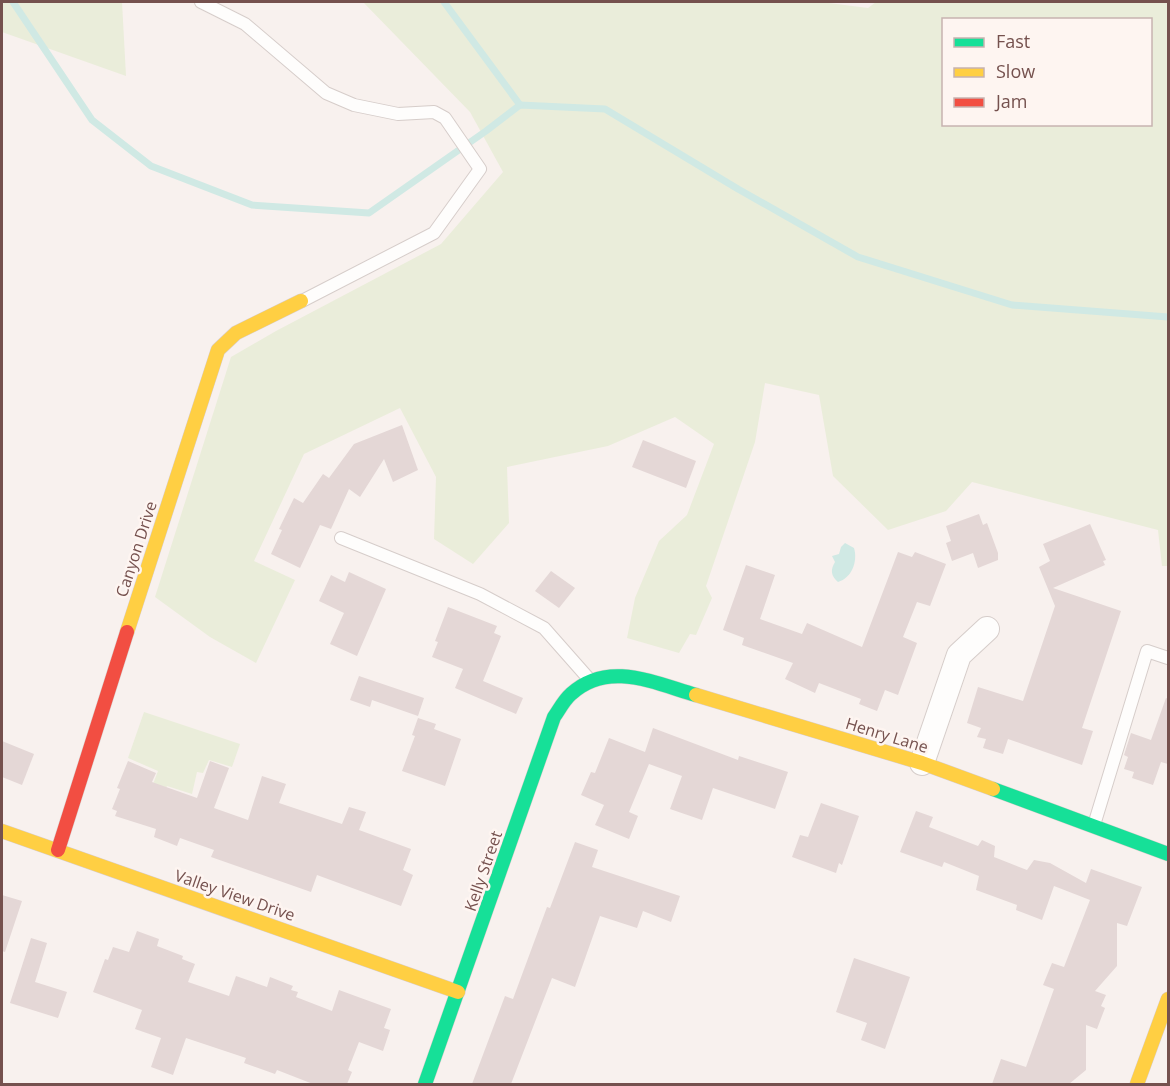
<svg xmlns="http://www.w3.org/2000/svg" width="1170" height="1086" viewBox="0 0 1170 1086" font-family="'Open Sans',sans-serif">
	<style>
		.green { fill: #eaedda; fill-rule: evenodd }
		.water { fill: #d0e9e4 }
		.lines { fill: none; stroke-linecap: round; stroke-linejoin: round }
		.stream { stroke: #d0e9e4; stroke-width: 7 }
		.building { fill: #e4d7d6 }
		.lane-casing { stroke: #d6cdca; stroke-width: 14 }
		.street-casing { stroke: #d6cdca; stroke-width: 26 }
		.fast-casing { stroke: #d9cecc; stroke-width: 15 }
		.slow-casing { stroke: #d9cecc; stroke-width: 15 }
		.jam-casing { stroke: #d9cecc; stroke-width: 15 }
		.lane { stroke: #fefdfc; stroke-width: 12 }
		.street { stroke: #fefdfc; stroke-width: 24 }
		.fast { stroke: #16e098; stroke-width: 14 }
		.slow { stroke: #ffcf43; stroke-width: 14 }
		.jam { stroke: #f24e42; stroke-width: 14 }
		.labels { text-anchor: middle; dominant-baseline: central; stroke-width: 5; stroke-linejoin: round; paint-order: stroke }
		.street-label { font-size: 16px; fill: #75514e; stroke: #fef5f1 }
	</style>
	<rect width="100%" height="100%" fill="#f8f1ee"/>
	<g class="green">
		<polygon points="2,2 122,2 126,76 2,32"/>
		<path d="M363,2H821L868,8L876,2H1168V566H1162L1158,530L972,482L946,511L888,530L833,476L819,395L765,383L755,442L706,586L712,598L696,635L690,634L679,653L627,638L635,598L659,541L687,515L714,444L675,417L608,446L507,467L509,523L473,564L434,539L436,477L400,408L304,454L254,561L295,580L256,663L210,637L155,597L231,357L276,331L441,244L503,172L470,112ZM944,20H1150V124H944Z"/>
		<polygon points="144,712 240,744 232,767 209,760 203,773 197,772 192,794 167,786 164,794 153,784 158,771 128,758"/>
	</g>
	<path class="water" d="M845,543L854,548C858,561 852,578 838,582C831,576 830,570 835,562L832,556L839,554L841,547Z"/>
	<g class="lines">
		<g class="stream">
			<polyline points="13,2 92,120 151,166 252,205 369,213 486,131 520,105 605,109 738,189 858,257 1012,305 1168,317"/>
			<polyline points="444,2 520,105"/>
		</g>
	</g>
	<g class="building">
		<polygon points="402,425 418,470 393,482 384,459 360,497 349,489 331,529 320,525 300,568 271,554 282,530 279,529 294,498 303,503 323,474 329,478 354,444"/>
		<polygon points="643,440 696,461 686,488 632,467"/>
		<polygon points="979,514 983,525 987,523 998,553 998,560 978,568 973,553 952,561 946,543 951,541 946,526"/>
		<polygon points="1090,524 1106,560 1103,561 1105,565 1053,588 1121,611 1082,728 1093,731 1082,765 1008,739 1003,754 983,748 986,739 977,737 981,728 967,723 978,687 1023,701 1055,606 1039,567 1050,561 1043,544"/>
		<polygon points="898,552 912,557 915,552 946,564 930,606 917,602 903,637 917,643 898,695 885,690 877,711 859,704 861,699 819,683 815,693 785,679 793,663 742,645 744,638 723,630 746,565 775,575 760,619 802,634 807,623 862,647"/>
		<polygon points="551,571 575,588 559,608 535,591"/>
		<polygon points="349,572 386,589 357,656 330,644 344,613 319,601 331,575 345,582"/>
		<polygon points="448,607 497,626 494,633 501,636 483,681 523,698 516,714 455,688 463,669 432,657 438,642 435,641"/>
		<polygon points="359,676 424,698 418,716 372,700 370,707 350,700"/>
		<polygon points="1166,698 1168,699 1168,764 1161,762 1153,785 1132,778 1134,772 1124,769 1128,757 1124,755 1131,733 1151,740"/>
		<polygon points="418,718 436,724 434,729 461,739 445,786 402,771 415,736 412,735"/>
		<polygon points="653,728 738,760 739,756 788,772 775,809 713,788 702,820 670,809 682,776 649,764 629,812 638,816 629,839 595,825 604,805 581,795 591,772 595,773 609,738 645,752"/>
		<polygon points="2,741 34,754 22,785 2,777"/>
		<polygon points="128,761 156,773 152,782 197,798 210,761 229,768 214,808 248,820 262,776 286,784 279,803 342,824 349,807 366,812 359,830 411,849 403,870 413,875 401,906 317,875 311,892 211,857 214,850 180,838 177,846 154,837 156,829 115,816 117,811 112,809 120,789 117,788"/>
		<polygon points="821,803 859,816 842,865 839,863 836,873 792,857 800,835 808,837"/>
		<polygon points="916,811 933,817 929,827 978,846 982,840 995,846 994,857 1027,870 1034,860 1050,863 1086,883 1091,869 1142,887 1127,926 1117,923 1117,966 1095,991 1106,995 1101,1006 1105,1008 1097,1029 1086,1025 1086,1070 1069,1084 992,1084 1001,1059 1026,1067 1054,989 1043,985 1052,963 1064,967 1090,900 1054,886 1042,920 1016,910 1017,905 976,890 979,876 944,862 942,867 900,852"/>
		<polygon points="575,842 598,850 592,867 680,896 671,922 643,911 637,928 600,916 575,987 552,978 511,1084 472,1084 505,996 513,999 547,907 550,908"/>
		<polygon points="2,895 22,901 5,952 2,951"/>
		<polygon points="137,931 159,939 157,946 183,956 182,959 195,964 188,982 229,996 236,976 267,987 270,977 293,986 291,990 298,992 296,997 332,1011 339,990 391,1009 384,1028 390,1030 383,1051 359,1042 348,1070 352,1072 347,1084 313,1084 277,1070 275,1074 244,1063 246,1058 186,1038 173,1075 151,1067 161,1038 135,1029 142,1010 93,992 105,959 108,960 113,947 129,952"/>
		<polygon points="31,938 47,943 35,982 67,992 58,1018 10,1003"/>
		<polygon points="854,958 910,977 885,1049 861,1040 867,1023 836,1012"/>
	</g>
	<g class="lines">
		<g class="lane-casing">
			<g id="lane">
				<polyline points="201,2 245,24 326,93 354,105 398,114 434,112 445,118 480,169 434,233 302,301"/>
				<polyline points="341,538 480,594 544,628 589,679"/>
				<polyline points="1094,825 1147,651 1168,658"/>
			</g>
		</g>
		<g class="street-casing">
			<polyline id="street" points="922,763 959,655 987,629"/>
		</g>
		<g class="fast-casing">
			<g id="fast">
				<polyline points="993,789 1168,854"/>
				<path d="M425,1084L554,717C559,710 564,700 571,694C608,660 654,683 696,695"/>
			</g>
		</g>
		<g class="slow-casing">
			<g id="slow">
				<polyline points="127,632 218,350 236,333 301,301"/>
				<polyline points="696,695 922,763 993,789"/>
				<polyline points="2,831 458,992"/>
				<polyline points="1137,1084 1168,999"/>
			</g>
		</g>
		<g class="jam-casing">
			<polyline id="jam" points="58,850 127,632"/>
		</g>
		<use href="#lane" class="lane"/>
		<use href="#street" class="street"/>
		<use href="#fast" class="fast"/>
		<use href="#slow" class="slow"/>
		<use href="#jam" class="jam"/>
	</g>
	<g class="labels">
		<g class="street-label">
			<text transform="translate(136 549) rotate(-72)">Canyon Drive</text>
			<text transform="translate(887 735) rotate(17)">Henry Lane</text>
			<text transform="translate(483 871) rotate(-71)">Kelly Street</text>
			<text transform="translate(235 895) rotate(19)">Valley View Drive</text>
		</g>
	</g>
	<rect width="1170" height="1086" fill="none" stroke="#75514e" stroke-width="6"/>
	<rect x="942" y="18" width="210" height="108" fill="#fef5f1" stroke="#c7b3b0" stroke-width="1.5"/>
	<rect x="954" y="38" width="30" height="9" fill="#16e098" stroke="#c7b3b0" stroke-width="1.5"/>
	<text x="996" y="48" font-size="18" fill="#75514e">Fast</text>
	<rect x="954" y="68" width="30" height="9" fill="#ffcf43" stroke="#c7b3b0" stroke-width="1.5"/>
	<text x="996" y="78" font-size="18" fill="#75514e">Slow</text>
	<rect x="954" y="98" width="30" height="9" fill="#f24e42" stroke="#c7b3b0" stroke-width="1.5"/>
	<text x="996" y="108" font-size="18" fill="#75514e">Jam</text>
</svg>
